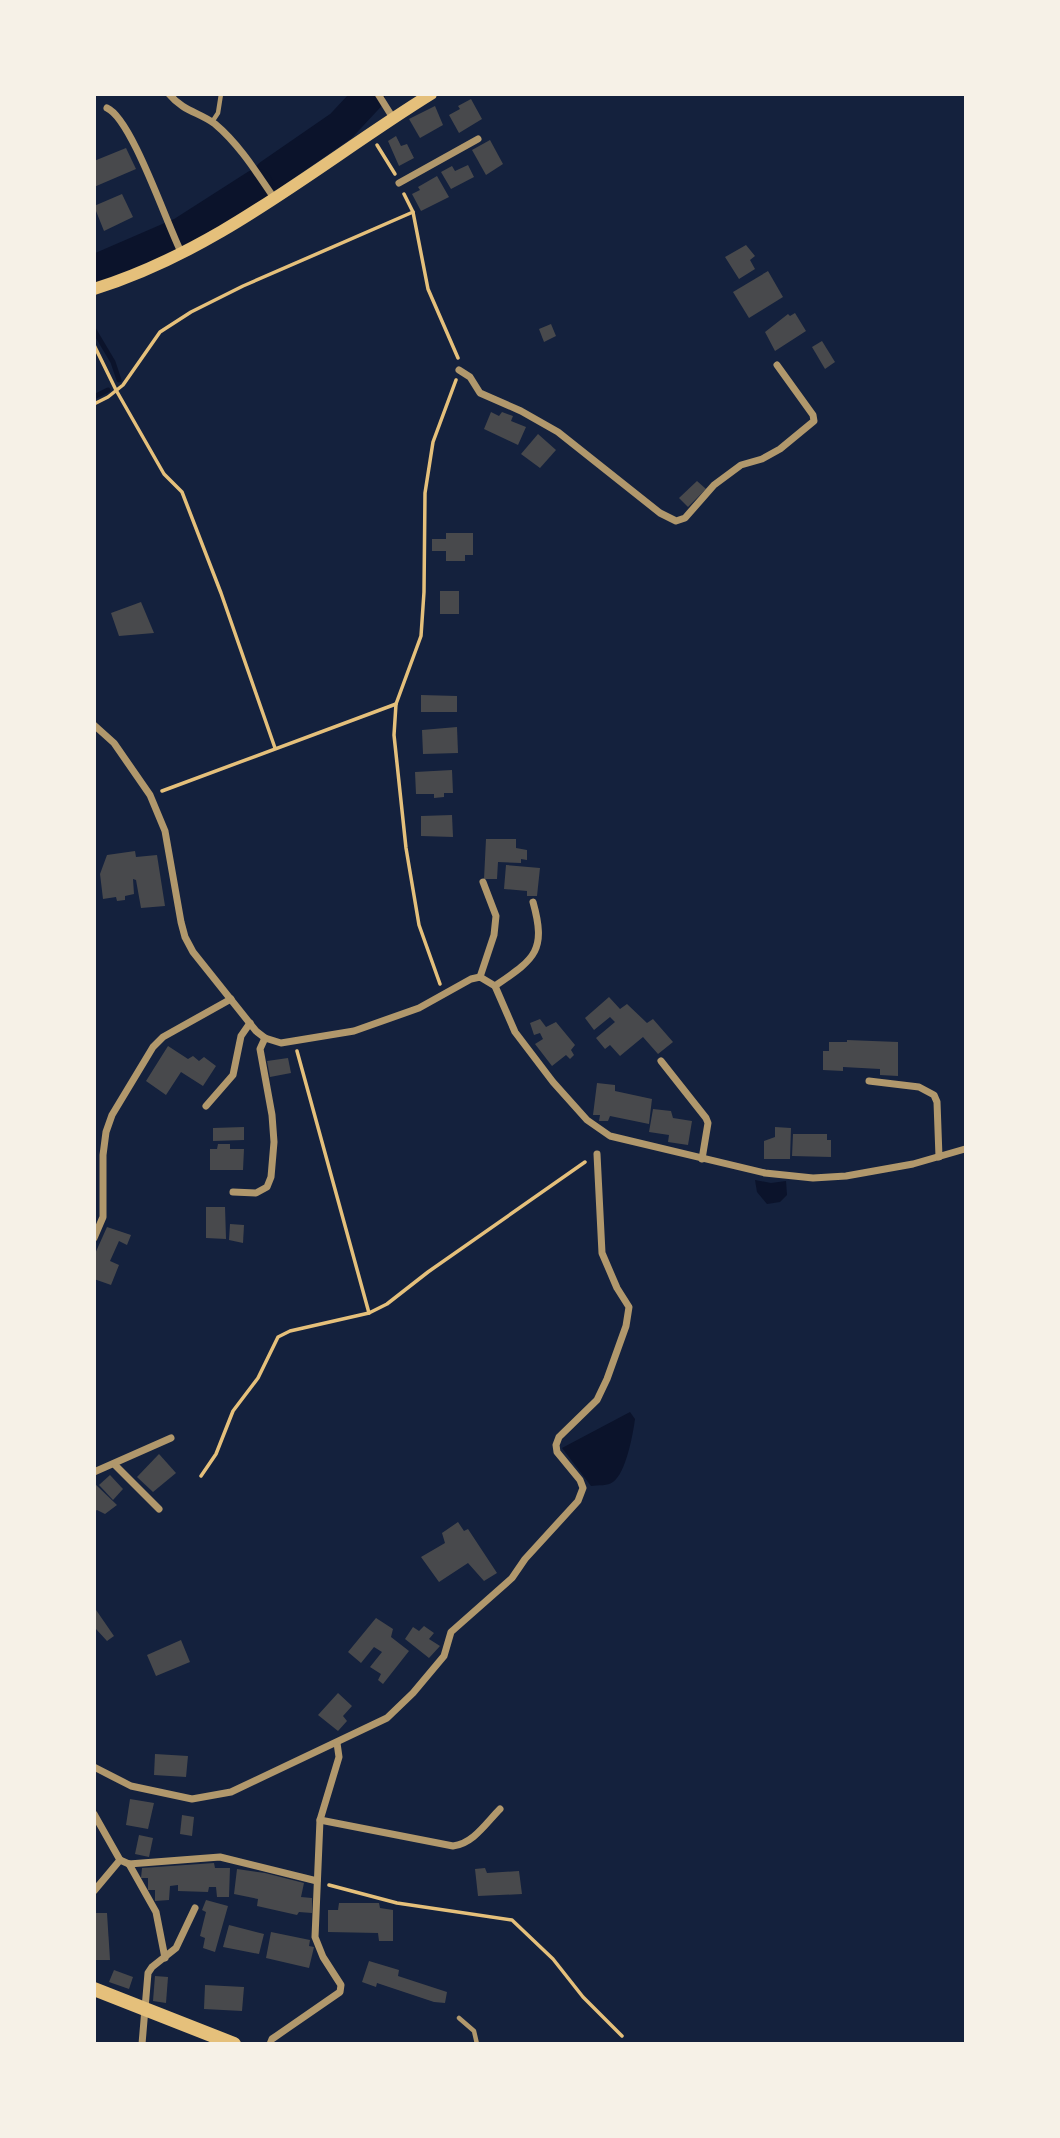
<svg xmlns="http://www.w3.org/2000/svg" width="1060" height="2138" viewBox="0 0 1060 2138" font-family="Poppins,sans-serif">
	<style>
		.water { fill: #0b132b }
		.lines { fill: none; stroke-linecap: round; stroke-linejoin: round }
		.stream { stroke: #0b132b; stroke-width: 5 }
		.river { stroke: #0b132b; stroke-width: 32 }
		.building { fill: #48494c }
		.path { stroke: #e5c07b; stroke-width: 3.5 }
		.service { stroke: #b1986c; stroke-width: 4.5 }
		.minor { stroke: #b1986c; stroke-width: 7 }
		.secondary { stroke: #e5c07b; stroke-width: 12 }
		.primary { stroke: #e5c07b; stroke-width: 14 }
	</style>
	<rect width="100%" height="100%" fill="#14213d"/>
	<g class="water">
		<polygon points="755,1180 771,1183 786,1181 787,1195 780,1202 767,1204 757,1192"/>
		<path d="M630,1412L635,1419C633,1434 626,1473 613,1482C608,1486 598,1485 591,1486L562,1448Z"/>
	</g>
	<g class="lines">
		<g class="stream">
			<polyline points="94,330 113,362 119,380"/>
			<polyline points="94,397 108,390"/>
		</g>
		<g class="river">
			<polyline points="270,175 341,126 369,96"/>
			<polyline points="94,271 182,233 257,185"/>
		</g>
	</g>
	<g class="building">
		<polygon points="471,99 482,119 459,133 449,115 460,109 458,106"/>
		<polygon points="435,106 443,125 420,138 409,119"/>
		<polygon points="396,136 401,146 407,144 414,158 399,166 388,141"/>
		<polygon points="490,140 503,164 486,175 472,150"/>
		<polygon points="126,148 136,169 94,187 94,161"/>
		<polygon points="468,165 474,177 451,189 441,172 452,166 455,171"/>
		<polygon points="437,176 449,197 421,211 412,194 420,190 418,187"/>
		<polygon points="122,194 133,217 104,231 94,206"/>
		<polygon points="746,245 755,256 750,260 755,269 739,279 725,257"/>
		<polygon points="768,271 783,297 749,318 733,292"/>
		<polygon points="795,313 806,331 775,351 765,332 788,314 790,316"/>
		<polygon points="551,324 556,336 544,342 539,329"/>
		<polygon points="822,341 835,362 825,369 812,347"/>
		<polygon points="491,412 499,416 502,412 513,416 511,421 526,427 518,445 484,429"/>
		<polygon points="538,434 556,450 540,468 521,454"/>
		<polygon points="697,481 706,489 688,507 679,498"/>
		<polygon points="446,533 473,533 473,555 465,555 465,561 446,561 446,551 432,551 432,539 446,539"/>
		<rect x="440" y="591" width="19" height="23"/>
		<polygon points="141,602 154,633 119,636 111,613"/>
		<polygon points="421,695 457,696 457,712 421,712"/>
		<polygon points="457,727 458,753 423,754 422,730"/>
		<polygon points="452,770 453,793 444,793 444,797 434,798 434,794 416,794 415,772"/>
		<polygon points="452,815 453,837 421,836 421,816"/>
		<polygon points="486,839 516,839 516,848 527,850 527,860 521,859 521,863 498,862 497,879 484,879"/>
		<polygon points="135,851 136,857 157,855 165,906 141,908 136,880 133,879 134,894 125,896 125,900 117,901 116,897 103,899 100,874 107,855"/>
		<polygon points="506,865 540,868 537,896 527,896 527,891 504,889"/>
		<polygon points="609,997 620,1009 627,1004 647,1023 653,1019 673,1042 658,1054 643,1037 620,1056 610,1045 605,1049 596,1038 615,1022 610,1017 594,1030 585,1018"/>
		<polygon points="540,1019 546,1027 556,1022 575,1045 571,1050 574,1055 570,1059 566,1055 552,1066 535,1044 543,1039 540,1033 534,1035 530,1023"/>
		<polygon points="847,1040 898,1042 898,1076 880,1075 880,1069 843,1067 843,1071 823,1070 823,1051 829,1051 829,1042 847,1042"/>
		<polygon points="168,1046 188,1059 193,1056 199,1061 204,1057 216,1066 203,1086 181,1072 166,1095 146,1081"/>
		<polygon points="288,1058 291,1073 270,1077 267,1061"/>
		<polygon points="597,1083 615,1085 615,1091 652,1099 649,1124 610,1116 608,1121 599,1121 600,1115 593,1115"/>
		<polygon points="653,1109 671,1111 673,1118 692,1121 688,1145 668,1142 669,1135 649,1132"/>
		<polygon points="244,1127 244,1140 213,1141 213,1128"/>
		<polygon points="775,1127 791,1128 790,1159 764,1159 764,1141 775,1137"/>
		<polygon points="793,1134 827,1134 827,1140 831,1140 831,1157 792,1156"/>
		<polygon points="218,1144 230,1144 230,1149 244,1149 243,1170 210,1170 210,1149 217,1149"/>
		<polygon points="206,1207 225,1207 226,1239 206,1238"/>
		<polygon points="230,1224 244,1225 243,1243 229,1240"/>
		<polygon points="107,1227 131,1235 127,1245 119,1241 110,1261 119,1265 111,1285 94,1279 94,1256"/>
		<polygon points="159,1454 176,1473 153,1492 137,1477"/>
		<polygon points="110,1475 123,1489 113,1500 99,1485"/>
		<polygon points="94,1483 117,1505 105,1514 97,1510 94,1512"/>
		<polygon points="458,1522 464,1531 468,1529 497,1573 484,1581 468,1563 439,1582 421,1557 445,1543 442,1533"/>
		<polygon points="94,1607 114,1636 107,1641 96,1629 94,1630"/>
		<polygon points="376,1618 393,1629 391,1637 409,1651 383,1684 378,1680 381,1674 370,1667 382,1652 374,1647 361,1663 348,1652"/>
		<polygon points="424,1626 434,1633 429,1639 440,1646 429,1658 405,1639 413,1627 419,1631"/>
		<polygon points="181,1640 190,1662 156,1676 147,1655"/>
		<polygon points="338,1693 352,1706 343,1716 347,1721 338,1731 318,1715"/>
		<polygon points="155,1754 188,1756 186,1777 154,1775"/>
		<polygon points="130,1799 154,1803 148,1829 126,1825"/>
		<polygon points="182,1815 194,1817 192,1836 180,1834"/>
		<polygon points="139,1835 153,1838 149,1857 135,1854"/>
		<polygon points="214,1863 215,1868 230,1868 229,1897 217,1897 216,1887 209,1887 208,1892 178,1891 178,1885 170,1886 169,1900 155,1901 155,1890 148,1890 148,1878 141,1878 142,1868"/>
		<polygon points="485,1868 487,1873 519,1871 522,1894 478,1896 475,1869"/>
		<polygon points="237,1869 265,1873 304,1883 301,1897 312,1898 312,1913 299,1912 297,1915 257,1906 258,1899 234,1894"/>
		<polygon points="206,1900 228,1906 215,1952 203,1948 205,1938 200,1936 206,1912 202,1910"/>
		<polygon points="339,1903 379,1903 380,1908 393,1910 393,1941 379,1941 378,1933 328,1932 328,1910 338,1910"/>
		<polygon points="94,1913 107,1913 110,1960 94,1960"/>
		<polygon points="229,1925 264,1934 259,1954 223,1947"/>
		<polygon points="271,1932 310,1940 309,1946 314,1947 309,1968 266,1958"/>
		<polygon points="369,1961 399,1970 398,1976 447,1992 445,2003 434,2002 377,1983 376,1987 362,1982"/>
		<polygon points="114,1970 133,1977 129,1989 109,1982"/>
		<polygon points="155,1976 168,1977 166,2003 153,2001"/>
		<polygon points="205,1985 244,1987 242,2011 204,2009"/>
	</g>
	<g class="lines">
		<g class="path">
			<polyline points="377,145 395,174"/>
			<polyline points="404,194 413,212 428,289 458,358"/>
			<polyline points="94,345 116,390 164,474 182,492 221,593 275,748"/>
			<polyline points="94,404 108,397 123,385 160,332 191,312 243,286 413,212"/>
			<polyline points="162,791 396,704"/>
			<polyline points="440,984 419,925 406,848 394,735 396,704 421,636 424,592 425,493 433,442 456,380"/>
			<polyline points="297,1051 369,1313 387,1304 428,1272 585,1162"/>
			<polyline points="201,1476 216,1454 233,1411 258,1378 278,1337 290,1331 369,1313"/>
			<polyline points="329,1885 397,1903 512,1920 553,1959 583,1997 622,2036"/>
		</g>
		<g class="service">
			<polyline points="212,122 218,113 221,94"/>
			<polyline points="459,2018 474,2031 477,2044"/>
		</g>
		<g class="minor">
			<path d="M169,94C184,112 199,112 215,124C239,144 257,173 274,198"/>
			<polyline points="378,94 393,118"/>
			<path d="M107,108C132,119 167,225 182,254"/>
			<polyline points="399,183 478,139"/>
			<polyline points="459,370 470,377 480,393 521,411 558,432 660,513 676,521 685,518 714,485 741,465 762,459 780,449 814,421 813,415 777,365"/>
			<polyline points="94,725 114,743 150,795 165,831 181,922 185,937 193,952 256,1031 265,1038 281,1043 354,1031 419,1008 471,979 480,977 495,986 515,1032 553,1082 587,1120 610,1136 765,1173 813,1178 846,1176 913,1164 965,1149"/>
			<polyline points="480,977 494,935 496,916 483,882"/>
			<path d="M495,986C534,959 547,952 533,902"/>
			<polyline points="661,1061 706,1118 708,1123 702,1159"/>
			<polyline points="869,1081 919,1087 934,1095 937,1102 939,1157"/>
			<polyline points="206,1106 233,1075 241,1036 250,1023"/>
			<polyline points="233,1192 256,1193 267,1187 271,1177 274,1142 272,1115 260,1049 265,1038"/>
			<polyline points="94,1238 103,1217 103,1155 106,1132 112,1115 153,1047 163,1037 231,999"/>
			<polyline points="114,1464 159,1509"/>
			<polyline points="94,1472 171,1438"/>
			<polyline points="94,1767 131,1786 192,1799 231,1792 387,1718 413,1693 444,1656 451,1632 512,1578 525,1559 578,1501 583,1488 580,1480 557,1452 556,1445 559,1437 597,1400 607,1379 626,1326 629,1307 617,1288 602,1253 597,1154"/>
			<polyline points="94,1814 120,1860 94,1891"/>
			<path d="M320,1820L453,1846C473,1844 486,1823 500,1809"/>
			<polyline points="120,1860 129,1864 220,1857 317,1881"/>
			<polyline points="129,1864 156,1912 165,1958"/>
			<polyline points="142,2044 148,1973 152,1967 176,1948 195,1908"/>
			<polyline points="270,2044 272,2039 340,1992 341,1985 323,1957 315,1937 320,1820 339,1757 337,1743"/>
		</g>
		<path class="secondary" d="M94,289C220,250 321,162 431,94"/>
		<polyline class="primary" points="94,1989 234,2044"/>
	</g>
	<rect width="1060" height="2138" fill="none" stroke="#f6f1e7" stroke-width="192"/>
</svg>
